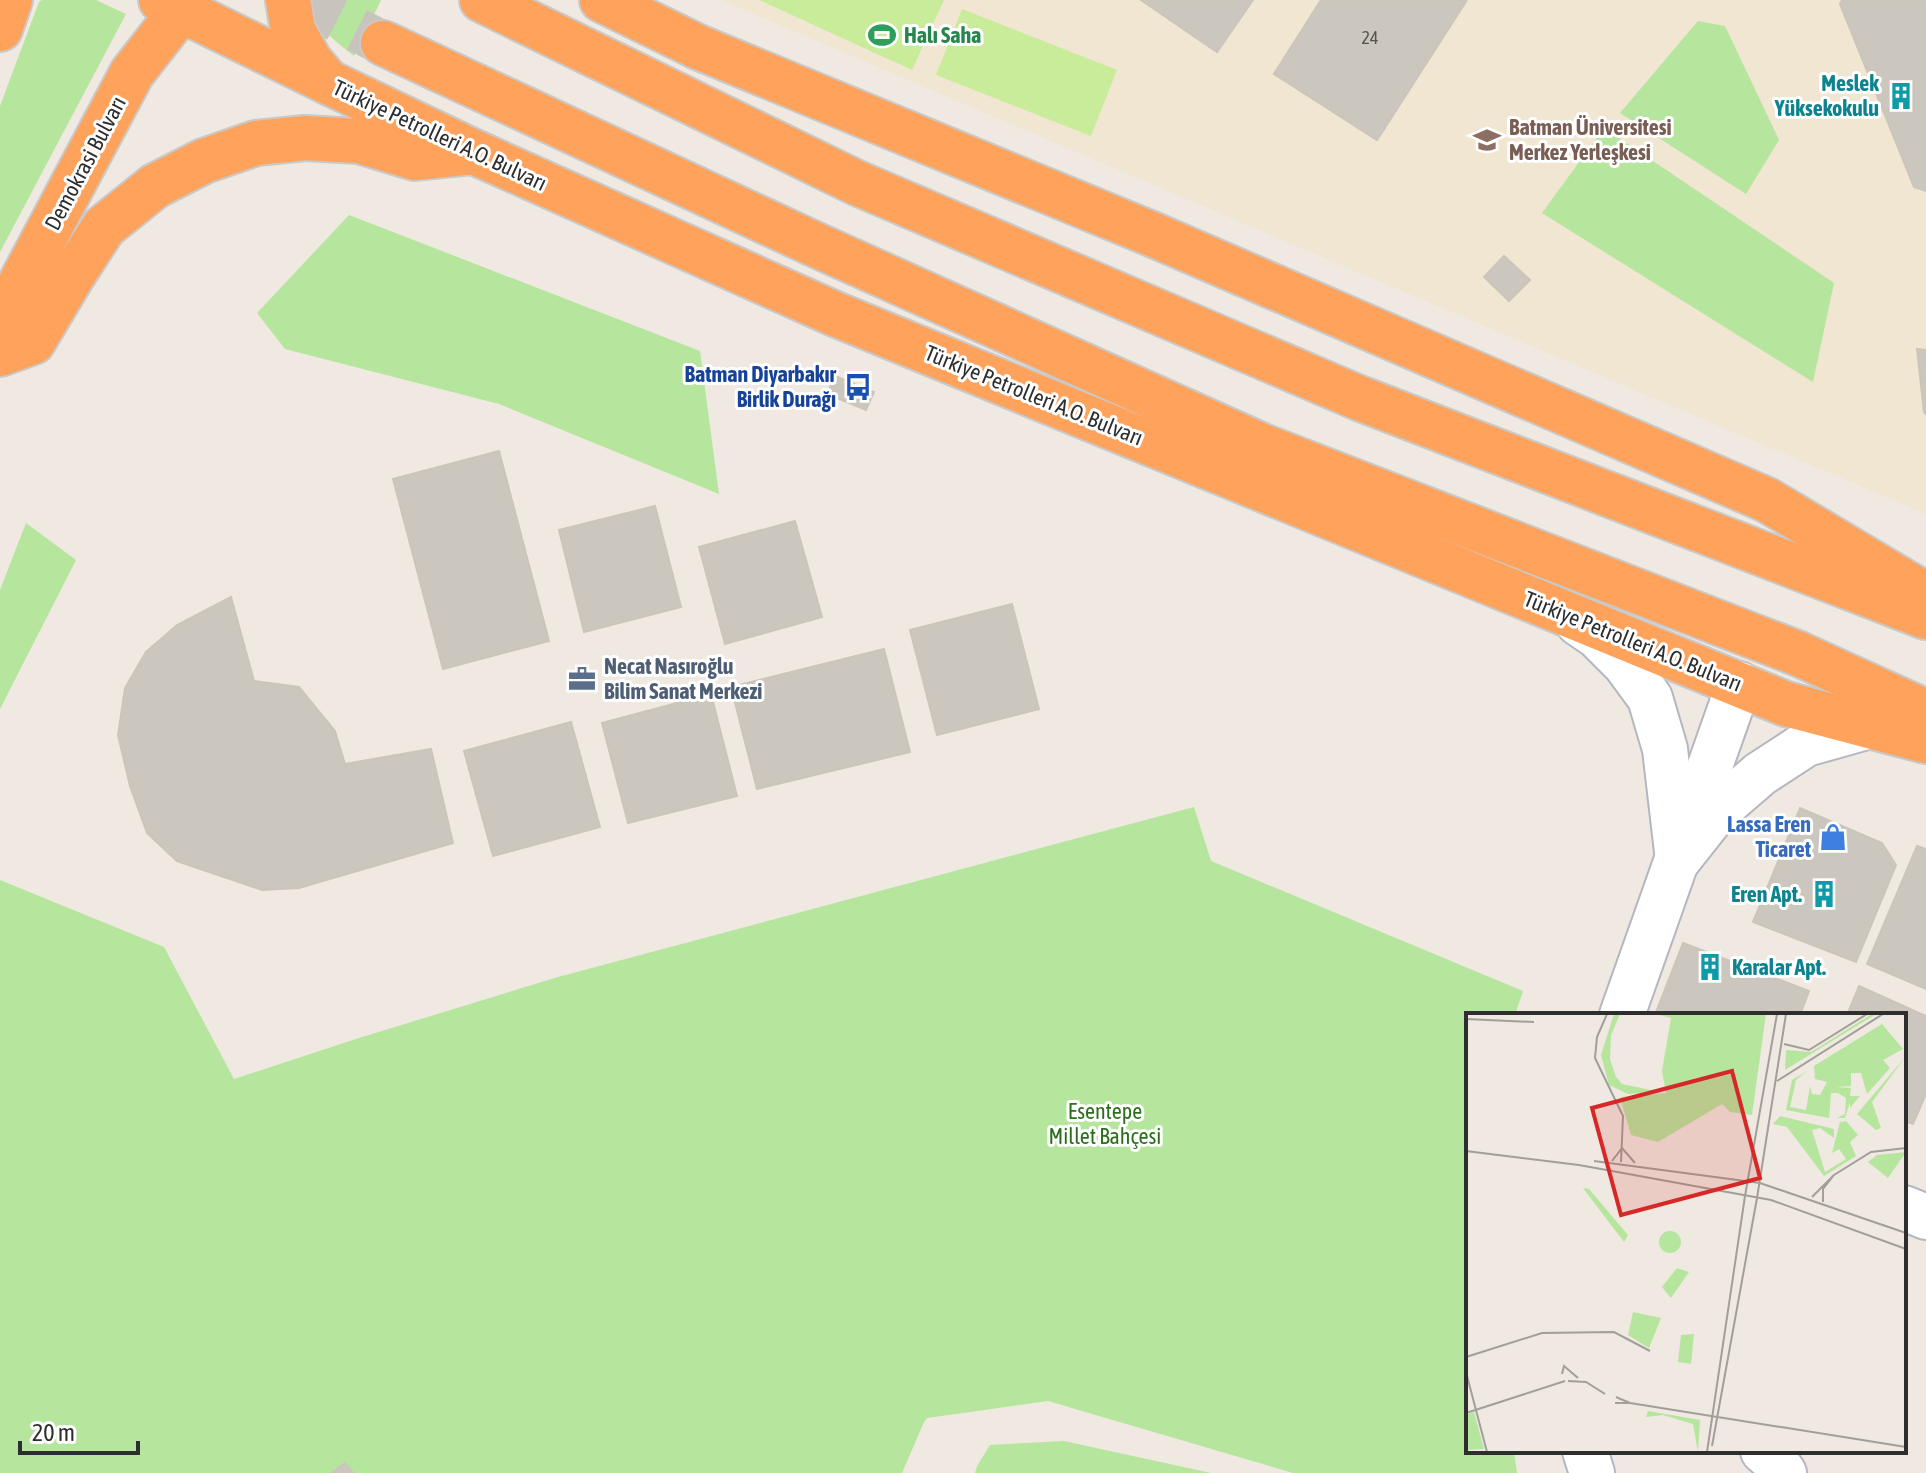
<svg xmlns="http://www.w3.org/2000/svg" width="1926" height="1473" viewBox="0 0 1926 1473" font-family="'Asap Condensed',sans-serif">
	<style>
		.education { fill: #f0e6d1 }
		.green { fill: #b6e59e }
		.pitch { fill: #c9ec9a }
		.building { fill: #cbc7bf; stroke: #cbc5ba; stroke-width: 2 }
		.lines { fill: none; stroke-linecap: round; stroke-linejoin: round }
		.highway-tunnel { stroke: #c8c4bd; stroke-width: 44; stroke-dasharray: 44 22; stroke-linecap: butt }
		.minor-casing { stroke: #b4b7c1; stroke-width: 48 }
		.highway-casing { stroke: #c9c9c9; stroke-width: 48 }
		.minor { stroke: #fff; stroke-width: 44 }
		.highway { stroke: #ffa35c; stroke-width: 44 }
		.labels { text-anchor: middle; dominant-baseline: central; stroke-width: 6; stroke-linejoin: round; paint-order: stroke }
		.number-label { font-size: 18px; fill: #555452 }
		.leisure-label { font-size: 22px; font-weight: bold; fill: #27864d; stroke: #fff; text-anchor: start }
		.culture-label { font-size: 22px; font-weight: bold; fill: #0d838f; stroke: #fff; text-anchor: end }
		.education-label { font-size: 22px; font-weight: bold; fill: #785e54; stroke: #fff; text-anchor: start }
		.street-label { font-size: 22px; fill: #2e2e2e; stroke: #fff }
		.transit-label { font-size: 22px; font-weight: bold; fill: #164399; stroke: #fff; text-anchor: end }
		.service-label { font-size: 22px; font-weight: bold; fill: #4e5e75; stroke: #fff; text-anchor: start }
		.shop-label { font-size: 22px; font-weight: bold; fill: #366cbe; stroke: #fff; text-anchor: end }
		.park-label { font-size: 22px; fill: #2c6e1b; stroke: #fff }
		.inset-road { fill: none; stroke: #a29e99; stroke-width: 2 }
		.view { fill: #d62828; fill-opacity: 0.15; stroke: #d62828; stroke-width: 4 }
		.inset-edge { fill: none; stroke: #2e2e2e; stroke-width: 4 }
	</style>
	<rect width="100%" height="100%" fill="#efe9e1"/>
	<polygon class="education" points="721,0 1926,0 1926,514 1376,280"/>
	<g class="green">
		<polygon points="42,0 96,0 126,14 0,252 0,106 39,2"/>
		<path d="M317,0H381L354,56C331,37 318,32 317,0Z"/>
		<polygon points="1698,21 1725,26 1779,140 1746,194 1620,113"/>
		<polygon points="1604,128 1834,283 1813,382 1542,213"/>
		<polygon points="349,215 700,351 719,494 499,404 285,349 257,313"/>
		<polygon points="26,523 76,560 0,709 0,590"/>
		<polygon points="1194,807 1211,861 1523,991 1515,1015 1468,1015 1468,1451 1514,1451 1517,1473 1293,1473 1048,1401 927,1418 924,1422 902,1473 0,1473 0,880 164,947 234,1079 359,1038 558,977"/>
		<polygon points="1064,1441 1211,1473 975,1473 977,1466 990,1445"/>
	</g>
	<g class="pitch">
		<polygon points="759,0 944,0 912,70"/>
		<polygon points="962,9 1117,70 1091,136 936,75"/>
	</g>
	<g class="building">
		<polygon points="1141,0 1253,0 1217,52"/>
		<polygon points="1321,0 1467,0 1377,140 1274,74"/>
		<polygon points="1842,0 1926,0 1926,191 1914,187 1840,4"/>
		<polygon points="1504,256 1530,280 1509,301 1484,277"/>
		<polygon points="1917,349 1926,350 1926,414 1924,412"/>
		<polygon points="835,376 874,392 866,410 827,394"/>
		<polygon points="499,451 549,641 443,669 393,479"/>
		<polygon points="655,506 681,607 584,632 559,530"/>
		<polygon points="795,521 822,617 725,644 699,547"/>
		<polygon points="231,597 254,681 299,687 335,731 345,764 431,749 453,843 299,888 262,890 177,861 147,833 130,786 118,735 125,688 146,652 177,625"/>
		<polygon points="1012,604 1039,709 937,735 910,630"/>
		<polygon points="884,649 910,752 757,789 731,687"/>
		<polygon points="711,694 737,796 628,823 602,723"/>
		<polygon points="571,722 600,827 493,856 464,751"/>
		<polygon points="1800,808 1882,843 1896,865 1856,962 1753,922"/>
		<polygon points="1917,846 1926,849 1926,989 1867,964"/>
		<polygon points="1683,943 1809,991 1800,1015 1655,1015"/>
		<polygon points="1859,986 1926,1016 1926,1094 1913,1124 1904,1121 1904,1015 1847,1015"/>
		<polygon points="345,1463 353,1473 331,1473"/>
	</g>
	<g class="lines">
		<polyline class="highway-tunnel" points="298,0 383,43"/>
		<g class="minor-casing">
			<g id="minor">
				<polyline points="1578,623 1597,636 1625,664 1650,698 1665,749 1678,860 1716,812 1760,774 1806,744 1870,726"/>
				<polyline points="1622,1015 1739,684"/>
				<polyline points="1904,1208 1926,1217"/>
				<polyline points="1585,1451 1592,1473"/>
				<polyline points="1763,1451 1777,1463 1784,1473"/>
			</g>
		</g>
		<g class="highway-casing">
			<g id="highway">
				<polyline points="161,0 330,83 474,152 835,314 1786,704 1926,741"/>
				<polyline points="288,0 293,30 310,61 328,82"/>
				<polyline points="482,0 857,183 1359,398 1926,617"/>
				<polyline points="602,0 698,47 1154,235 1767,500 1926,595"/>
				<polyline points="0,29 10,0"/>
				<polyline points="383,43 814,244 1260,445 1799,654 1926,712"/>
				<polyline points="0,322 132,73 189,0"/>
				<polyline points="0,354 33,342 71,278 104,227 155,186 204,161 256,143 305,138 359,141 415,158 473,152"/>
			</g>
		</g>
		<use href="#minor" class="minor"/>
		<use href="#highway" class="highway"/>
	</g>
	<defs>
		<g id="stadium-bare" transform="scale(2.16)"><path d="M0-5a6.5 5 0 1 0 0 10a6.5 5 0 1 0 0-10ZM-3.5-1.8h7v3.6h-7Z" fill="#2e9e5b" stroke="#fff" stroke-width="2.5" paint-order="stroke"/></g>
		<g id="building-bare" transform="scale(2.16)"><path d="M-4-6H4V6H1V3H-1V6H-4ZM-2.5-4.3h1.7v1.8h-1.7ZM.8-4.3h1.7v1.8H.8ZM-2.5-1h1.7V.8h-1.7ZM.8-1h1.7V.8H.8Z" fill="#0f9aa8" stroke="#fff" stroke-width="2.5" paint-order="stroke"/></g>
		<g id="university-bare" transform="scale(2.16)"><path d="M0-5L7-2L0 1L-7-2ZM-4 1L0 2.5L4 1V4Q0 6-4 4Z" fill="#8d6e63" stroke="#fff" stroke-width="2.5" paint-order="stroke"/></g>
		<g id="bus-bare" transform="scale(2.16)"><path d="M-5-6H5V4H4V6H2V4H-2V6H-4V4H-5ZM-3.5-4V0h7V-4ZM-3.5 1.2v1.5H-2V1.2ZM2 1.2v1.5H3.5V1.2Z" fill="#1a4fb4" stroke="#fff" stroke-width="2.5" paint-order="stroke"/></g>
		<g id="office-bare" transform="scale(2.16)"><path d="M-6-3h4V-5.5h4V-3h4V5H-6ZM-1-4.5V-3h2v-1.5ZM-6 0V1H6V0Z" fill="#5c6f8a" stroke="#fff" stroke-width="2.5" paint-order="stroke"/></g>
		<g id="shop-bare" transform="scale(2.16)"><path d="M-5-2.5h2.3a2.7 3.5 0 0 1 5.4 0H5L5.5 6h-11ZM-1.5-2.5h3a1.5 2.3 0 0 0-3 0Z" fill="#3f7fe0" stroke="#fff" stroke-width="2.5" paint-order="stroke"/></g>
	</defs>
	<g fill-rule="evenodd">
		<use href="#stadium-bare" x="882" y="35"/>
		<use href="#building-bare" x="1901" y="96"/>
		<use href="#university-bare" x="1487" y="140"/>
		<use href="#bus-bare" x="858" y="387"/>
		<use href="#office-bare" x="582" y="679"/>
		<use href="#shop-bare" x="1833" y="837"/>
		<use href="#building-bare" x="1824" y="894"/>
		<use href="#building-bare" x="1710" y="967"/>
	</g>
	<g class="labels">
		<g class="number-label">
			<text x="1370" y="37">24</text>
		</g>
		<g class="leisure-label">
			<text x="904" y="35">Halı Saha</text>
		</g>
		<g class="culture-label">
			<text x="1879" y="83">Meslek<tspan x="1879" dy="25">Yüksekokulu</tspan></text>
			<text x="1802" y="894">Eren Apt.</text>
			<text x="1732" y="967" text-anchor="start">Karalar Apt.</text>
		</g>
		<g class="education-label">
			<text x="1509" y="127">Batman Üniversitesi<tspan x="1509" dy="25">Merkez Yerleşkesi</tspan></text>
		</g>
		<g class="street-label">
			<text transform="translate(440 135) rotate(25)">Türkiye Petrolleri A.O. Bulvarı</text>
			<text transform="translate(85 163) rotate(-62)">Demokrasi Bulvarı</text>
			<text transform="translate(1034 395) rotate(22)">Türkiye Petrolleri A.O. Bulvarı</text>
			<text transform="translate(1633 641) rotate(22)">Türkiye Petrolleri A.O. Bulvarı</text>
		</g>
		<g class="transit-label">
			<text x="836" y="374">Batman Diyarbakır<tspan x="836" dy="25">Birlik Durağı</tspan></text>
		</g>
		<g class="service-label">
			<text x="604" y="666">Necat Nasıroğlu<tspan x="604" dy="25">Bilim Sanat Merkezi</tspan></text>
		</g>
		<g class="shop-label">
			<text x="1811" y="824">Lassa Eren<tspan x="1811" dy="25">Ticaret</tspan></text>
		</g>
		<g class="park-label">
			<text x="1105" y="1111">Esentepe<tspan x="1105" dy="25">Millet Bahçesi</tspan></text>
		</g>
	</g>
	<g transform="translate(1466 1013)">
		<rect width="440" height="440" fill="#efe9e1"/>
		<path d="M148,1H154L145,22L144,46L150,64L156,71L195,79L162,81L143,72L135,42ZM190,1H300L286,102L264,99L256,91L192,129L165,122L154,84L200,80L196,58L205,5ZM406,1H410L319,57L320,37L345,39ZM416,11L437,36L417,47L424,55L401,81L395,60H385V73L370,74L385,75L384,83H394L384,95V89L379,105H371L379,101L380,85L372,80H365L363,105L320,97L326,67L341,58L330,67L324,94L340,97L344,73L346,81L354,82L361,69L349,66L348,53ZM440,43L406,89L415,115L410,117L391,101ZM314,103L368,116V125L354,115L346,117L359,159L380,146L373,136L366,140L374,109L380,108L392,122L384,129L390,143L358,163L321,114L307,111ZM440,139L422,165L402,149L411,142ZM117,175L123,176L162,222L158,229ZM193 229a11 11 0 1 1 22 0a11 11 0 1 1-22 0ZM211,255L223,259L205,285L196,274ZM167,299L195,305L183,335L162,322ZM228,321L225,351L212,349L215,322ZM182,398L234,407L232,439L227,411L197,402L180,404ZM8,399L18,436L0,437V402Z" fill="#b6e59e"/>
		<path class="inset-road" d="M141,1L131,24L129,45L157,103L155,149M0,6L68,9M318,31L343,37L401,1M311,68L417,1M0,138L113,152L305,187L440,236M128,148L294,170L440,220M146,148L156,135L169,150M368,162L405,139L440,135M279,183L311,1M346,184L368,162L357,176V189M291,185L320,1M0,344L76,320L148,319L184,338M0,359L21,439M96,361L98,353L112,365M102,368L120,369L139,381M149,390H164L150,384M164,390L440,434M0,400L99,368M246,433L291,185M241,439L279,183"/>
		<path class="view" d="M266,58L294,165L155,202L126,95Z"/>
		<rect width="440" height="440" class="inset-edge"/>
	</g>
	<path d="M20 1441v12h118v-12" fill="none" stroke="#2e2e2e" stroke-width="4"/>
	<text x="32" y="1441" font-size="24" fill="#2e2e2e" stroke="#ffffff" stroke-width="6" paint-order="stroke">20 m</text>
</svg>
